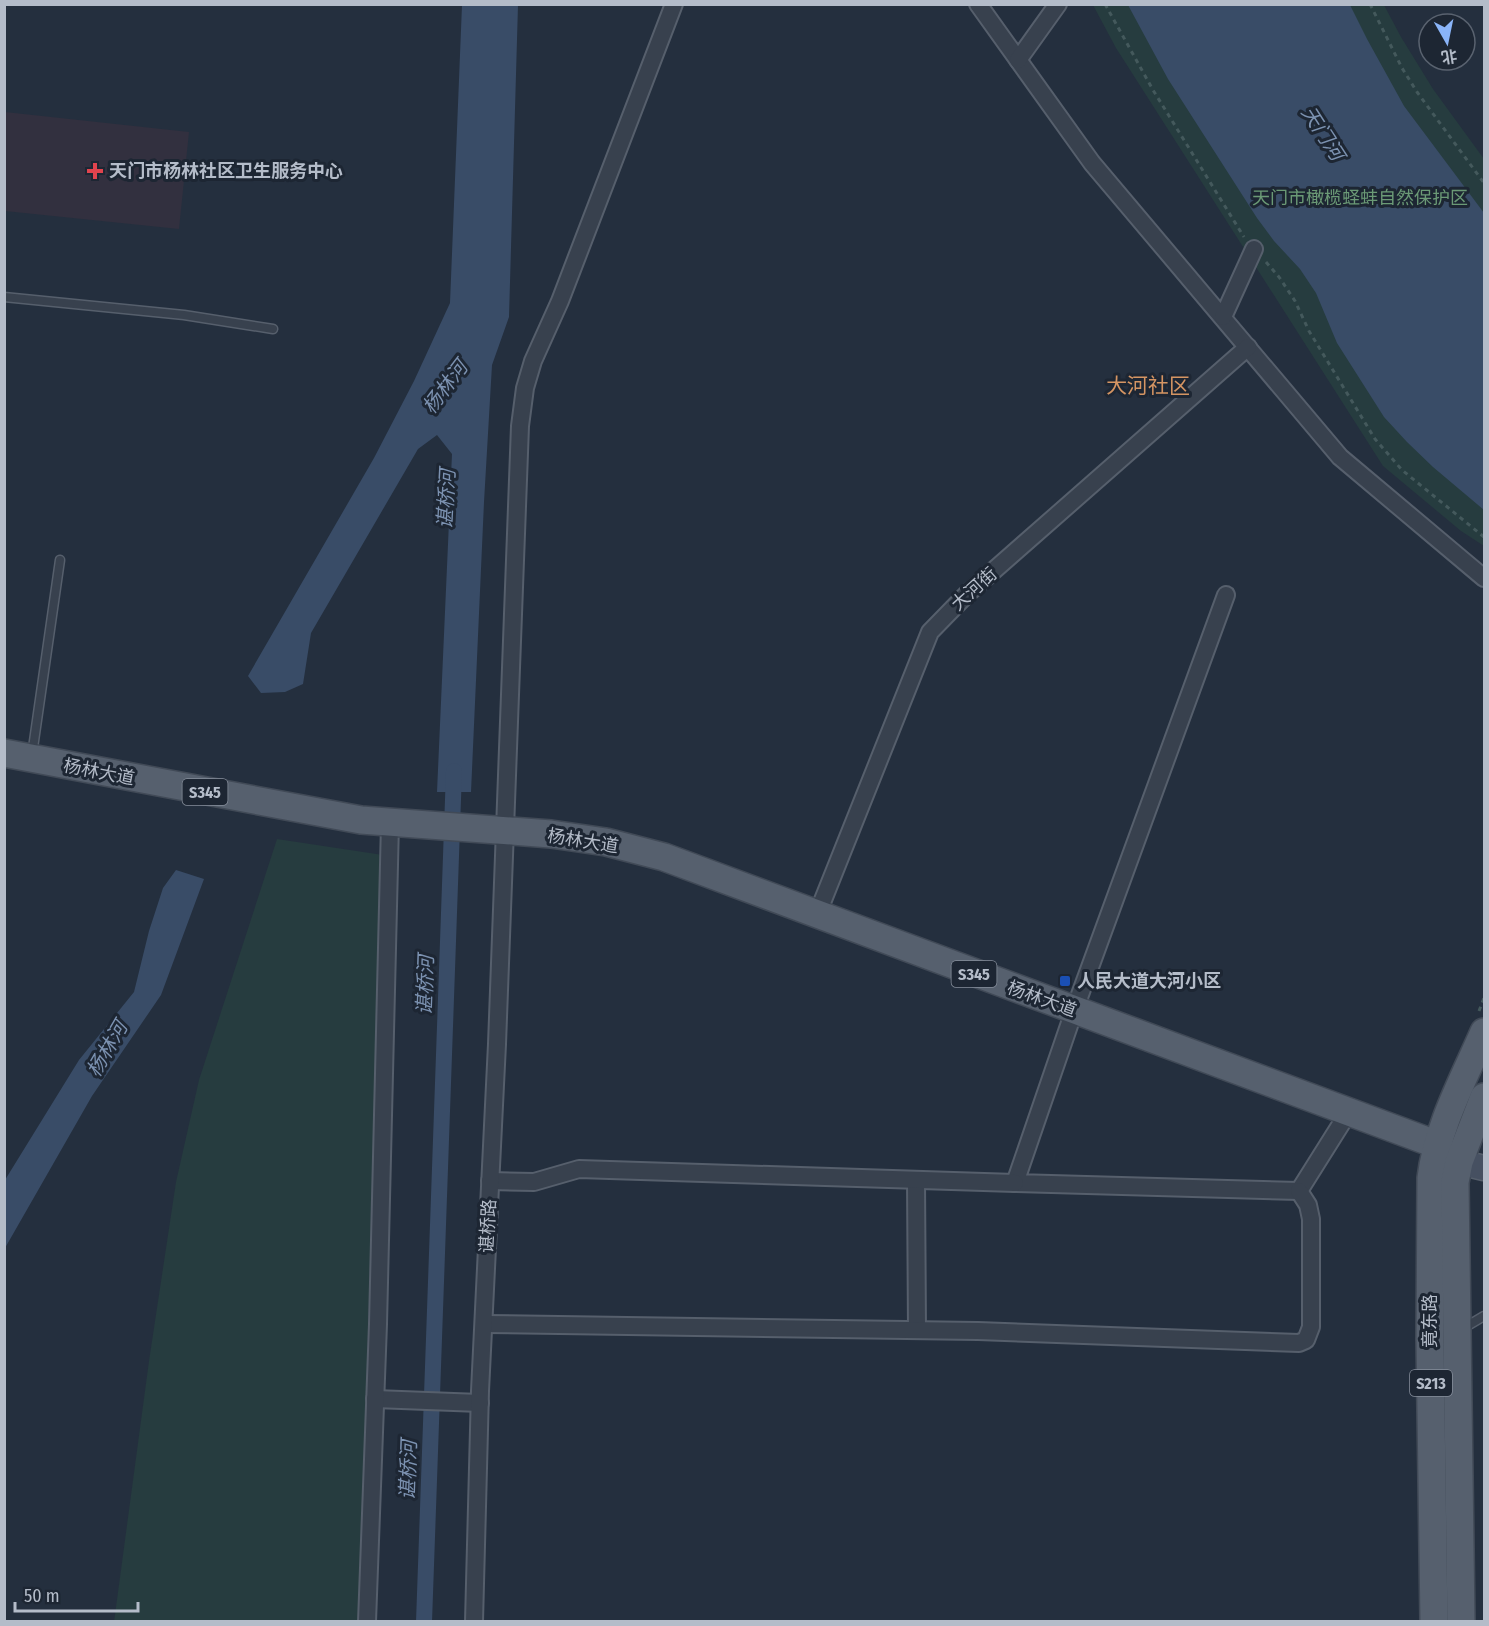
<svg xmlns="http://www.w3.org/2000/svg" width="1489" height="1626" viewBox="0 0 1489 1626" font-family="'Fira Sans Condensed','Noto Sans SC',sans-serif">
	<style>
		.medical { fill: #32303f }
		.green { fill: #263c3f }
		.water { fill: #394c67 }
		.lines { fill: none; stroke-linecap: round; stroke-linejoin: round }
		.canal { stroke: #394c67; stroke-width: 16 }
		.service-casing { stroke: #565f6c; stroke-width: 11 }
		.minor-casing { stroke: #565f6c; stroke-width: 20 }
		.secondary-casing { stroke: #565f6c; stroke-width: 27 }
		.primary-casing { stroke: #414a57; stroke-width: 30 }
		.path { stroke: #44595c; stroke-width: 3; stroke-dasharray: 4.5 4.5; stroke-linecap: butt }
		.service { stroke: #38414e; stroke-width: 8 }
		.minor { stroke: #38414e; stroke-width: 16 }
		.secondary { stroke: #465061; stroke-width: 24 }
		.primary { stroke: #56606e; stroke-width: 27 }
		.health-dot { fill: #e0444e; stroke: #1d2633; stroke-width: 2 }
		.transit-dot { fill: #1a4fb4; stroke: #1d2633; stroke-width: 2 }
		.labels { text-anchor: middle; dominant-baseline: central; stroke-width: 6; stroke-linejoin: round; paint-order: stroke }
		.shield { fill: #1d2633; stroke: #878f9c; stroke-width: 1.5 }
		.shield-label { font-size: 16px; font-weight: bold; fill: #b4bcc9 }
		.poi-label { font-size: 18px; font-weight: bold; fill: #b4bcc9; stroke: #1d2633; text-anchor: start }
		.park-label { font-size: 18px; fill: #6b9a76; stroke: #1d2633 }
		.street-label { font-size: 18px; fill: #b4bcc9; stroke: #1d2633 }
		.water-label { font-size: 20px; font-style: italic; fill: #7c92b1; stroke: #1d2633 }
		.quarter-label { font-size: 21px; fill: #d59563; stroke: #1d2633 }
	</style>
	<rect width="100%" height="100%" fill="#242f3e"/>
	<polygon class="medical" points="5,112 189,132 179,229 5,211"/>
	<g class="green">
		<polygon points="1093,5 1384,5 1401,37 1433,89 1484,159 1484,546 1461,531 1383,466 1116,48"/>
		<polygon points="277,839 383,855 359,1621 114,1622 149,1361 176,1182 199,1080"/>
	</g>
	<g class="water">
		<polygon points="462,5 518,5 509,317 492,365 484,502 471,792 437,792 452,454 437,435 418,449 311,633 303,684 285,692 261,693 248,676 374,458 414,381 450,303"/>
		<polygon points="1128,5 1350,5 1367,39 1404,106 1484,213 1484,510 1433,467 1407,442 1384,417 1337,343 1316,293 1300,269 1274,241 1257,218 1168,79"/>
		<polygon points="176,870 204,879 161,995 92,1096 5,1248 5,1180 79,1060 134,992 149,931 163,888"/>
	</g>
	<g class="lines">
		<polyline class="canal" points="424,1622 454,771"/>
		<g class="service-casing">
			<g id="service">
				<polyline points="4,297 184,315 273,329"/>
				<polyline points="32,755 60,560"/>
				<polyline points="1462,1329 1484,1316"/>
			</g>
		</g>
		<g class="minor-casing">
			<g id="minor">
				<polyline points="978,4 1092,163 1340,457 1484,578"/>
				<polyline points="1018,60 1058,4"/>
				<polyline points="1223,317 1254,249"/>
				<polyline points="1226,595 1074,1011 1015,1183 1299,1191 1348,1113"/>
				<polyline points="817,915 930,632 967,594 1248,347"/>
				<polyline points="916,1180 917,1330"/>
				<polyline points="490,1181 534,1182 579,1169 1015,1183"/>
				<polyline points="484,1324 978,1331 1299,1343 1306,1340 1311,1327 1311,1219 1308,1205 1299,1191"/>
				<polyline points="375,1399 480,1403"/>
				<polyline points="367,1622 378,1324 390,823"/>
				<polyline points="474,1622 480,1391 497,1044 520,426 525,388 533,361 560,301 674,4"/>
			</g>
		</g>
		<g class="secondary-casing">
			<polyline id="secondary" points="1444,1151 1459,1162 1484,1168"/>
		</g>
		<g class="primary-casing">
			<g id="primary">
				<polyline points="4,753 361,820 551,834 606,842 664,857 1438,1145"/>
				<path d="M1434,1622L1430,1340L1431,1178C1437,1127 1464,1078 1484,1032"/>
				<polyline points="1461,1622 1455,1182 1459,1162 1484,1097"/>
			</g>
		</g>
		<g class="path">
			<polyline points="1105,4 1153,90 1244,237"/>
			<polyline points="1370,4 1402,68 1417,92 1484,183"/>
			<polyline points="1266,262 1279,277 1295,301 1309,331 1375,439 1402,470 1484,537"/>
			<polyline points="1479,1011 1484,998"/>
		</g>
		<use href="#service" class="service"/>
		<use href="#minor" class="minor"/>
		<use href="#secondary" class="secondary"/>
		<use href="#primary" class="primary"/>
	</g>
	<path class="health-dot" d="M92 162h6v6h6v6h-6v6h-6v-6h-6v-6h6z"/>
	<rect class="transit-dot" x="1059" y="975" width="12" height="12" rx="3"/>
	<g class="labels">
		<g class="shield">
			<rect x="182.5" y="779" width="45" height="26" rx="4.5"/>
			<rect x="951.5" y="961" width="45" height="26" rx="4.5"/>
			<rect x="1410" y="1370" width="42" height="26" rx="4.5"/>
		</g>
		<g class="shield-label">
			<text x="205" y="792">S345</text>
			<text x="974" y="974">S345</text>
			<text x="1431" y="1383">S213</text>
		</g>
		<g class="poi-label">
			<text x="109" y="171">天门市杨林社区卫生服务中心</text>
			<text x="1077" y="981">人民大道大河小区</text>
		</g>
		<g class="park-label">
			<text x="1360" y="198">天门市橄榄蛏蚌自然保护区</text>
		</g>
		<g class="street-label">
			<text transform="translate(974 589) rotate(-42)">大河街</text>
			<text transform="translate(99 772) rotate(11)">杨林大道</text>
			<text transform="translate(583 841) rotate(9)">杨林大道</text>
			<text transform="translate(1042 999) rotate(20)">杨林大道</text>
			<text transform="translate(488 1226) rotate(-87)">谌桥路</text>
			<text transform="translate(1430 1321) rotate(-90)">竟东路</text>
		</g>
		<g class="water-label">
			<text transform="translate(1323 133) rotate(57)">天门河</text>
			<text transform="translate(445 387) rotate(-53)">杨林河</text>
			<text transform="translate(446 499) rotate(-87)">谌桥河</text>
			<text transform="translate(425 985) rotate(-88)">谌桥河</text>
			<text transform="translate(107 1049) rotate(-60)">杨林河</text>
			<text transform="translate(408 1470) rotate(-88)">谌桥河</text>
		</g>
		<g class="quarter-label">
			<text x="1148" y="386">大河社区</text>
		</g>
	</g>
	<rect width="1489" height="1626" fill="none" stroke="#b4bcc9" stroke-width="12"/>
	<g transform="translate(1447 42) rotate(171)"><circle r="28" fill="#1d2633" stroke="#59626f" stroke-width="1.5"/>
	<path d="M0-4.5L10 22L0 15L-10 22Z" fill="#8ab4f8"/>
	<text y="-9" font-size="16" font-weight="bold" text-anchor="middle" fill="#b4bcc9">北</text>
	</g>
	<path d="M15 1602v9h123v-9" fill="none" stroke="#b4bcc9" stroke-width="3"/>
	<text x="24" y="1602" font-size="18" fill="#b4bcc9" stroke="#1d2633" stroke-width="4.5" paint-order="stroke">50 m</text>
</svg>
